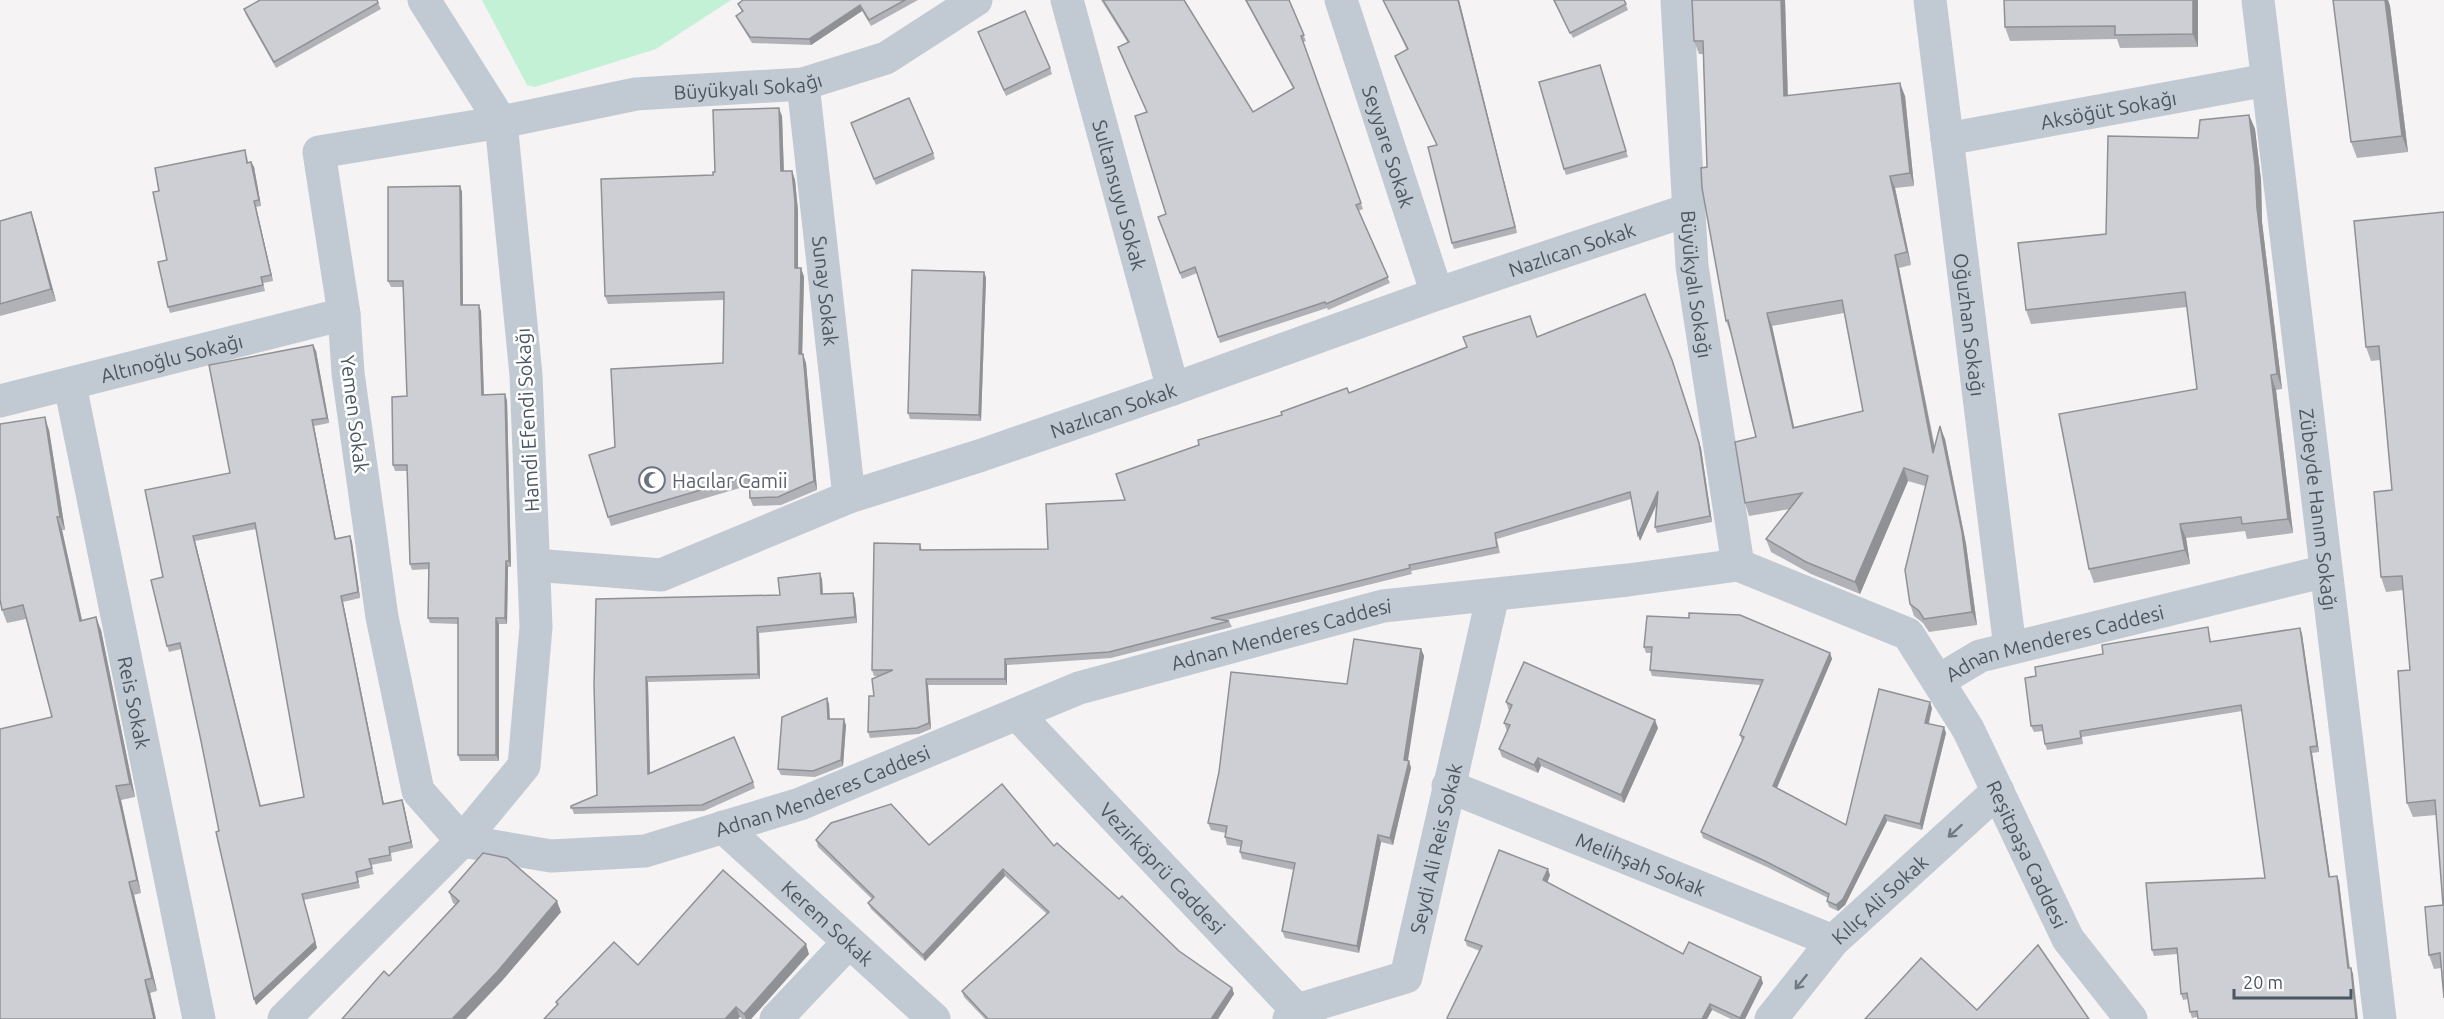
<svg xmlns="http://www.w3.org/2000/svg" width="2444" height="1019" viewBox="0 0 2444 1019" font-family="Ubuntu,sans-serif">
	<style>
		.green { fill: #c3f1d5 }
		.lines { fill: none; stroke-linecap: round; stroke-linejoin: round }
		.street { stroke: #c1cad2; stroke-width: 33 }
		.wall { fill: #b0b2b7; fill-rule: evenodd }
		.shaded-wall { fill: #909195 }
		.building { fill: #cdcfd5; stroke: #909195; stroke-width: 1.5; fill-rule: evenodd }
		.oneway { stroke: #6e7983 }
		.labels { text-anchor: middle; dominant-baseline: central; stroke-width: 5; stroke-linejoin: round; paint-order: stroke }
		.street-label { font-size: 20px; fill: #4a5661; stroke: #fff }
		.worship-label { font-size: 20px; fill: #5b616d; stroke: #fff; text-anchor: start }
	</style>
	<rect width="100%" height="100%" fill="#f5f3f3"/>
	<polygon class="green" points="482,0 731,0 656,49 535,87 527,85"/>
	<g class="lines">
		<g class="street">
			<path id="s1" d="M1067,0L1173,389"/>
			<path id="s2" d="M1341,0L1437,294"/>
			<path id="s3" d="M1677,0L1692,266L1738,565"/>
			<path id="s4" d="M1930,0L2010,648"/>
			<path id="s5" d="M2258,0L2380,1019"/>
			<path id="s6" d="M803,84L849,497"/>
			<path id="s7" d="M1947,139L2267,80"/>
			<path id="s8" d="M70,385L199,1019"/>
			<path id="s9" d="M0,401L344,314"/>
			<path id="s10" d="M534,565L661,575L849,497L982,455L1173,389L1437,294L1688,210"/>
			<path id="s11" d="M1938,681L1980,656L2326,571"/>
			<path id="s12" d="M1017,714L1297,1010L1310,1019"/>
			<path id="s13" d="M1448,786L1833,941"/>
			<path id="s14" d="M723,827L934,1019"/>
			<path id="s15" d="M462,841L551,856L645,851L800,804L1079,688L1383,606L1628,580L1738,565L1908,634L1968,729L2068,939L2131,1019"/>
			<path id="s16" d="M462,841L418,791L382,617L348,373L344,314L319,152L501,122L636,94L803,84L886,58L976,0"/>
			<polyline points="284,1019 462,841 524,766 536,627 526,375 501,122 424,0"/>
			<polyline points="776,1019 848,943"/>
			<path id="s17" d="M1289,1019L1297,1010L1406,977L1493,595"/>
			<path id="s18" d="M1771,1019L1833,941L1998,791"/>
		</g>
	</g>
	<g class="wall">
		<polygon points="743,0 918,0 871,26 862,11 811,45 752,43 739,22 736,16 742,12 738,4"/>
		<polygon points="1101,0 1184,0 1253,112 1293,88 1245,0 1289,0 1306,41 1303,42 1363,209 1358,211 1390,283 1328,310 1327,308 1220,343 1197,273 1182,279 1158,217 1166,214 1147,112 1118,47 1128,43"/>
		<polygon points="1383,0 1459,0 1517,233 1454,249 1452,243 1437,145 1397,62 1395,56 1407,50"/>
		<polygon points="1553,0 1624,0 1628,10 1573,38"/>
		<path d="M1692,0H1785L1788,95L1905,96L1914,186L1895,188L1911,265L1899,268L1935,448L1945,439L1966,544L1977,625L1929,632L1923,623L1914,616L1910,604L1925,486L1908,481L1860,594L1811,574L1771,552L1766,539L1790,509L1749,516L1745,503L1756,437L1732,333L1731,334L1726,321L1707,167L1703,54H1699L1694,41ZM1844,313L1863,411L1794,427L1772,326Z"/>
		<polygon points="2198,0 2198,47 2120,48 2117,39 2010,41 2005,27"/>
		<polygon points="2333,0 2388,0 2390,6 2408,152 2357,158 2351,142"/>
		<polygon points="378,3 381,9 276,68 246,15 244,9"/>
		<polygon points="980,38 1050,68 1052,74 1006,96"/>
		<polygon points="1602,71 1628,157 1566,175 1564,169"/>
		<polygon points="2249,115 2255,129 2261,180 2262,222 2282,389 2276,390 2293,533 2247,539 2245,531 2186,538 2190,564 2094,583 2089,569 2197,389 2187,307 2031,324 2026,310 2106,234 2198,138"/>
		<polygon points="782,116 784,171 792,171 795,180 798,211 798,268 801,268 804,277 802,354 806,363 817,490 781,505 753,506 750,498 750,485 611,526 608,517 615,447 723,363 724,300 608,304 605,296 715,172"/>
		<polygon points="853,129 933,153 935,159 876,185"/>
		<polygon points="247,156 248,162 251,162 254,167 261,206 256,207 273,281 263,283 265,291 170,313 168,307 167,260 159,191"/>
		<polygon points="460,186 462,192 463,305 481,311 484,395 507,400 511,567 508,567 507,624 499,624 499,761 460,761 458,755 458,624 430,623 428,618 429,569 412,570 410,564 407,471 395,471 393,465 407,396 403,287 391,287 388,281"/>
		<polygon points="31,212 35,224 56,301 0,316 0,221"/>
		<polygon points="2444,212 2444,998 2441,968 2434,969 2429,955 2443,905 2436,815 2413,817 2407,803 2410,670 2403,590 2386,592 2381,577 2392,490 2380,360 2371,361 2366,347"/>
		<polygon points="984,272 986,278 981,421 910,419 908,413"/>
		<polygon points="1537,337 1701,448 1712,522 1657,533 1655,527 1656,504 1640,541 1631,499 1497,539 1500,553 1411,571 1412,574 1227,620 1229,621 1232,627 1111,658 1007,665 1007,685 928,685 931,729 919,734 870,738 868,732 874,696 878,676 874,676 872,670 920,544 922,550 1048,549 1125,500 1199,445 1282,415 1349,393"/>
		<path d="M313,345L316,351L329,423L314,426L336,539L350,536L352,542L360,598L343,602L384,804L402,800L404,806L413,848L391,853L392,861L371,865L374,874L358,878L360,888L304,900L317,948L256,1005L219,831L201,741L181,649L169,652L167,646L163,577L230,473ZM256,529L304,797L261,806L195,541Z"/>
		<polygon points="49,430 65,530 62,530 82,620 101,630 135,797 121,800 141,893 134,895 157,991 150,993 156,1019 52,717 26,619 7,623 2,610"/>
		<polygon points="822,579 823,594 853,593 855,599 857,623 759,633 760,679 648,682 650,773 753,782 755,788 704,811 574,814 571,806 597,795 594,685 780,595"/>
		<polygon points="2208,627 2211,641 2302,634 2319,752 2312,753 2330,877 2337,876 2339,882 2350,968 2351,968 2353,974 2197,1017 2192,1018 2190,1012 2188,999 2183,1000 2181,994 2177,954 2154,956 2152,950 2265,878 2242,711 2082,737 2083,744 2047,750 2045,744 2043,731 2034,732 2031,726 2036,676 2103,654"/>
		<polygon points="1644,647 1830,653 1832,659 1777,788 1846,825 1932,708 1929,724 1946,733 1922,830 1887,821 1845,905 1838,911 1829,907 1827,901 1828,898 1767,867 1703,838 1701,832 1742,741 1740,735 1760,685 1652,676 1650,670 1651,653 1646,653"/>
		<polygon points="1421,649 1424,656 1407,761 1409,761 1411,768 1393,845 1381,842 1359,953 1285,938 1282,931 1294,870 1242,859 1240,852 1241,847 1227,845 1225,837 1226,833 1211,830 1208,823 1347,684"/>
		<polygon points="827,698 829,704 830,719 846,725 843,766 815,777 781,775 778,769"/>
		<polygon points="1506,702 1658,728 1624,803 1541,766 1538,773 1502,757 1499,749 1507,731 1504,723 1509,711"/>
		<polygon points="816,840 929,845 1054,846 1119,899 1179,951 1232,988 1234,994 1218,1019 985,1019 964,997 962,991 1047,914 1005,876 925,961 871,909 868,903 872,899 818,847"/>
		<polygon points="1550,875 1547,882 1683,954 1763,983 1745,1019 1731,1019 1712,1010 1707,1019 1447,1019 1480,951 1467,946 1465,940"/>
		<polygon points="449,892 561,912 501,982 389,976 456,905 453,903"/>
		<polygon points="809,954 751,1019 742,1019 740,1017 557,1006 556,1002 638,965"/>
	</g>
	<g class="shaded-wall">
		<polygon points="1458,0 1459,0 1517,233 1515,227"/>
		<polygon points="1781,0 1785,0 1788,109 1784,96"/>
		<polygon points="2193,0 2198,0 2198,47 2193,34"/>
		<polygon points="2385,0 2388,0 2390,6 2408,152 2402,136"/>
		<polygon points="860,5 862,11 811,45 809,39"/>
		<polygon points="1900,83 1905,96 1914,186 1910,173"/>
		<polygon points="779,108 782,116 784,180 781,171"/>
		<polygon points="2249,115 2255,129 2261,180 2262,222 2282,389 2277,374 2257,208"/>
		<polygon points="251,162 254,167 261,206 259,200"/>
		<polygon points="792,171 795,180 798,211 798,277 795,268"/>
		<polygon points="1890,176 1895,188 1911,265 1907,252"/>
		<polygon points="460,186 462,192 463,311 461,305"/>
		<polygon points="254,201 256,207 273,281 271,275"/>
		<polygon points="31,212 35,224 56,301 51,289"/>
		<polygon points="1895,255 1899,268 1938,466 1933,453"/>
		<polygon points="801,268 804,277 802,363 799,354"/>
		<polygon points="984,272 986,278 981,421 979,415"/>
		<polygon points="479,305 481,311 484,401 482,395"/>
		<polygon points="1767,313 1772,326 1797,440 1793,428"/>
		<polygon points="313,345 316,351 329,423 327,418"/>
		<polygon points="803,354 806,363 817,490 814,481"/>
		<polygon points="1674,366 1701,448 1712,522 1710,516"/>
		<polygon points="2271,375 2276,390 2293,533 2288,519"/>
		<polygon points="505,394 507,400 511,567 509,561"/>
		<polygon points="45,417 49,430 65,530 60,517"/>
		<polygon points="312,420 314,426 337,545 335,539"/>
		<polygon points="1940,426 1945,439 1966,544 1977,625 1972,612"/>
		<polygon points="1904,468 1908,481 1860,594 1855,582"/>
		<polygon points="1658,491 1660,497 1640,541 1638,535"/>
		<polygon points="57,517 62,530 85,634 80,621"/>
		<polygon points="2180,524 2186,538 2190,564 2185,550"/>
		<polygon points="193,536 195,541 262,812 260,806"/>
		<polygon points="350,536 352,542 360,598 358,592"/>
		<polygon points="506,561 508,567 507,624 505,618"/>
		<polygon points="820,573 822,579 823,600 821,594"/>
		<polygon points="853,593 855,599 857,623 855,617"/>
		<polygon points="341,596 343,602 385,810 383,804"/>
		<polygon points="96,617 101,630 135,797 130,784"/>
		<polygon points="496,618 499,624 499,761 496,755"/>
		<polygon points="757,627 759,633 760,679 758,674"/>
		<polygon points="2300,628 2302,634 2319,752 2317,746"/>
		<polygon points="1421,649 1424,656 1407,767 1404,760"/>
		<polygon points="1830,653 1832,659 1775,792 1773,786"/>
		<polygon points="1005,659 1007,665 1007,685 1005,679"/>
		<polygon points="646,677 648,682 650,780 648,774"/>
		<polygon points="926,679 928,685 931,729 929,723"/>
		<polygon points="827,698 829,704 830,725 828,719"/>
		<polygon points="1930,702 1932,708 1927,729 1925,723"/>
		<polygon points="844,719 846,725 843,766 841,760"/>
		<polygon points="1655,720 1658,728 1624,803 1621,795"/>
		<polygon points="1944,727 1946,733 1922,830 1920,824"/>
		<polygon points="2310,747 2312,753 2331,883 2329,877"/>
		<polygon points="1538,758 1541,766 1538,773 1534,765"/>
		<polygon points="1409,761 1411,768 1393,845 1390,838"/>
		<polygon points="116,786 121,800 141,893 137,880"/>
		<polygon points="402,800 404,806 413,848 411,842"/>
		<polygon points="1885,815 1887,821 1845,905 1838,911 1836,905"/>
		<polygon points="1378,835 1381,842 1359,953 1357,946"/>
		<polygon points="1003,869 1005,876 925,961 923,955"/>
		<polygon points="1548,869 1550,875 1546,886 1543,880"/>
		<polygon points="2337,876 2339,882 2350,974 2348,968"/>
		<polygon points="129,882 134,895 157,991 152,978"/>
		<polygon points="302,894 317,948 256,1005 254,999"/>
		<polygon points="557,901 561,912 501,982 466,1019 452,1019"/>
		<polygon points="806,944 809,954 751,1019 746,1019 744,1014"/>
		<polygon points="2351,968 2353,974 2358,1019 2356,1019"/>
		<polygon points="1761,977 1763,983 1745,1019 1740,1019"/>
		<polygon points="145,980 150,993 156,1019 154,1019"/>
		<polygon points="1232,988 1234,994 1218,1019 1211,1019"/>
		<polygon points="1710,1004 1712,1010 1707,1019 1702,1019"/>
		<polygon points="736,1007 740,1017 738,1019 725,1019"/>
	</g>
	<g class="building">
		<polygon points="260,0 377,0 378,3 274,62 244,9"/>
		<polygon points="743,0 905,0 869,20 860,5 809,39 750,37 736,16 743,11 738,4"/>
		<polygon points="1103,0 1184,0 1253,112 1294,88 1246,0 1289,0 1304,35 1301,36 1361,203 1356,205 1388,277 1326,304 1325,302 1218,337 1195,267 1180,273 1158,217 1166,214 1135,116 1147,112 1118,47 1129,42"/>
		<polygon points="1383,0 1458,0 1515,227 1452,243 1428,147 1437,145 1395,56 1408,49"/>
		<polygon points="1554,0 1624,0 1626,4 1570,33"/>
		<path d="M1692,0H1781L1784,96L1900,83L1910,173L1890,176L1907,252L1895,255L1933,453L1940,426L1962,532L1972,612L1924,619L1919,611L1910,604L1905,570L1928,476L1904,468L1855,582L1806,562L1766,539L1802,493L1745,503L1735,442L1756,437L1728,320L1726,321L1702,188L1701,168L1707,167L1703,41H1694ZM1842,300L1863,411L1793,428L1767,313Z"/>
		<polygon points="2004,0 2193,0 2193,34 2115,35 2115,26 2005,27"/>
		<polygon points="2333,0 2385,0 2402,136 2351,142"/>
		<polygon points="1025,11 1050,68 1004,90 978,32"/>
		<polygon points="1600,65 1626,151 1564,169 1539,82"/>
		<polygon points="909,98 933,153 874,179 851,123"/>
		<polygon points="779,108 781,171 792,171 795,202 795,268 801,268 799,354 803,354 814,481 778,497 750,498 749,476 608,517 589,455 615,447 611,369 723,363 724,292 605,296 601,179 713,175 713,172 715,172 713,110"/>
		<polygon points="2249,115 2255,166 2257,208 2277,374 2271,375 2288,519 2242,524 2241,517 2180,524 2185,550 2089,569 2059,414 2197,389 2185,292 2026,310 2018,243 2106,234 2108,136 2198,138 2200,120"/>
		<polygon points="245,150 247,163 251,162 259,200 254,201 271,275 261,277 263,285 168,307 158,262 167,260 153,192 159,191 155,168"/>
		<polygon points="460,186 461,305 479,305 482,395 505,394 509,561 506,561 505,618 496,618 496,755 458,755 458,618 428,618 429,563 410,564 407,465 393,465 392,397 407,396 403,281 388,281 388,187"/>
		<polygon points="31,212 51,289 0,304 0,221"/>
		<polygon points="2444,212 2444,998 2440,953 2429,955 2425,907 2443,905 2435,800 2407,803 2398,671 2410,670 2402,576 2381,577 2374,492 2392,490 2379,346 2366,347 2354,221"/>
		<polygon points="912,270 984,272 979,415 908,413"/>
		<polygon points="1645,294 1672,360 1699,443 1710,516 1655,527 1658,491 1638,535 1630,492 1495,533 1497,547 1409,565 1410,568 1211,618 1229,621 1109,652 1005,659 1005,679 926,679 929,723 917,728 868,732 869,696 874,696 872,679 893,670 872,670 874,543 920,544 920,550 1048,549 1046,504 1125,500 1116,474 1199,445 1198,440 1282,415 1281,412 1347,388 1349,393 1467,347 1463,337 1530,316 1537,337"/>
		<path d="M313,345L327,418L312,420L335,539L350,536L358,592L341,596L383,804L402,800L411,842L389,847L390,855L369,859L372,868L356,872L358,882L302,894L315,942L254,999L216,832L219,831L201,741L180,643L167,646L151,580L163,577L145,490L230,473L209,365ZM255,523L304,797L260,806L193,536Z"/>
		<polygon points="45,417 60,517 57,517 80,621 96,617 130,784 116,786 137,880 129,882 152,978 145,980 154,1019 0,1019 0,729 52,717 23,605 2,610 0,599 0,424"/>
		<polygon points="820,573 821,594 853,593 855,617 757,627 758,674 646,677 648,774 734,737 753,782 702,805 571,808 571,806 597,795 594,685 596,599 780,595 778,578"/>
		<polygon points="1689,613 1740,615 1830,653 1773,786 1846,825 1879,689 1930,702 1925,723 1944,727 1920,824 1885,815 1843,899 1836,905 1827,901 1829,894 1765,861 1701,832 1744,737 1740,735 1763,680 1650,670 1652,647 1644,647 1647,616 1689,618"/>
		<polygon points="2208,627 2210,642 2300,628 2317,746 2310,747 2329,877 2337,876 2348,968 2351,968 2356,1019 2198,1019 2197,1011 2190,1012 2187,993 2181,994 2177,948 2152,950 2146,883 2265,878 2241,705 2080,731 2081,738 2045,744 2042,725 2031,726 2025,678 2036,676 2035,667 2103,654 2102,645"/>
		<polygon points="1354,639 1421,649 1404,760 1409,761 1390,838 1378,835 1357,946 1282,931 1295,863 1240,852 1242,841 1225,837 1227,826 1208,823 1219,772 1231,672 1347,684"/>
		<polygon points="1524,662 1655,720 1621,795 1538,758 1534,765 1499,749 1510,725 1504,723 1512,705 1506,702"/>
		<polygon points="827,698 828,719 844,719 841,760 813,771 778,769 782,717"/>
		<polygon points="1002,784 1054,846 1057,843 1119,899 1122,896 1179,951 1232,988 1211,1019 988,1019 962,991 1049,912 1003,869 923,955 868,903 874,897 816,840 831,823 891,804 929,845"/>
		<polygon points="1499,850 1548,869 1543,880 1683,954 1689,942 1761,977 1740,1018 1710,1004 1702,1019 1448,1019 1447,1018 1482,946 1465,940"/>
		<polygon points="483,853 507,858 557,901 497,972 452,1019 342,1019 384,971 389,976 459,901 449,892"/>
		<polygon points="723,870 806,944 744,1014 736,1007 725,1019 544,1019 558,1004 556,1002 614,942 638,965"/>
		<polygon points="2038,945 2089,1019 1865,1019 1921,958 1977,1010"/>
	</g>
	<defs><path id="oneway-shaft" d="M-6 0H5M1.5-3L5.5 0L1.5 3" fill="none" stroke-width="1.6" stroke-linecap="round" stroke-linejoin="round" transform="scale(1.5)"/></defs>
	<g class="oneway">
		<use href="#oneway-shaft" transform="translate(1955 831) rotate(138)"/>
		<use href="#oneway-shaft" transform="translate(1801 982) rotate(129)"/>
	</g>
	<defs>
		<g id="mosque-ring" transform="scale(1.35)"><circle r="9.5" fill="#fff" stroke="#6b7280" stroke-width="1.5"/><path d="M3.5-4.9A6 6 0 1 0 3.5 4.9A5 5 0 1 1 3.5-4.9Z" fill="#6b7280"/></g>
	</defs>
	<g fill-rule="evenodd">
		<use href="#mosque-ring" x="652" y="480"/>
	</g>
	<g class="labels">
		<g class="street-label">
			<text stroke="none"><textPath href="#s16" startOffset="1148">Büyükyalı Sokağı</textPath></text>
			<text stroke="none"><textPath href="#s7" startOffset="164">Aksöğüt Sokağı</textPath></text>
			<text stroke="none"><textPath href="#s2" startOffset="154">Seyyare Sokak</textPath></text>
			<text stroke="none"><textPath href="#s1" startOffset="202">Sultansuyu Sokak</textPath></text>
			<text stroke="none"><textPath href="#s10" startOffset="1095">Nazlıcan Sokak</textPath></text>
			<text stroke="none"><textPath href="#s3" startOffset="285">Büyükyalı Sokağı</textPath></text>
			<text stroke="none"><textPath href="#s6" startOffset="208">Sunay Sokak</textPath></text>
			<text stroke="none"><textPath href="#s4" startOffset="327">Oğuzhan Sokağı</textPath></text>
			<text stroke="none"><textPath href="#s9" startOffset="177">Altınoğlu Sokağı</textPath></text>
			<text stroke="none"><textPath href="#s10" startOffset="609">Nazlıcan Sokak</textPath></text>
			<text transform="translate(355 414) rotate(83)">Yemen Sokak</text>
			<text transform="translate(527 420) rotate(-93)">Hamdi Efendi Sokağı</text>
			<text stroke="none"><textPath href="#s5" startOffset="513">Zübeyde Hanım Sokağı</textPath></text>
			<text stroke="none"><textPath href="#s15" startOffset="858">Adnan Menderes Caddesi</textPath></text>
			<text stroke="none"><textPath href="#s11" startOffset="124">Adnan Menderes Caddesi</textPath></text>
			<text stroke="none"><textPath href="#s8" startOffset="324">Reis Sokak</textPath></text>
			<text stroke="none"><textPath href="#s15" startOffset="372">Adnan Menderes Caddesi</textPath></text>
			<text stroke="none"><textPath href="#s17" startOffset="258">Seydi Ali Reis Sokak</textPath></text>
			<text stroke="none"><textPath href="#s15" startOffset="1755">Reşitpaşa Caddesi</textPath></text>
			<text stroke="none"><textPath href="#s13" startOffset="208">Melihşah Sokak</textPath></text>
			<text stroke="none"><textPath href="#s12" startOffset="212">Vezirköprü Caddesi</textPath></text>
			<text stroke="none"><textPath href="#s18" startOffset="162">Kılıç Ali Sokak</textPath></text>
			<text stroke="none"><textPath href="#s14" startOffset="142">Kerem Sokak</textPath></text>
		</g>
		<g class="worship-label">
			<text x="672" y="480">Hacılar Camii</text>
		</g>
	</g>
	<path d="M2234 989v9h117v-9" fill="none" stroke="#4a5661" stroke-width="3"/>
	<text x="2243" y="989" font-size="18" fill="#4a5661" stroke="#ffffff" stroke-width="4.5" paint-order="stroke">20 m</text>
</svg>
